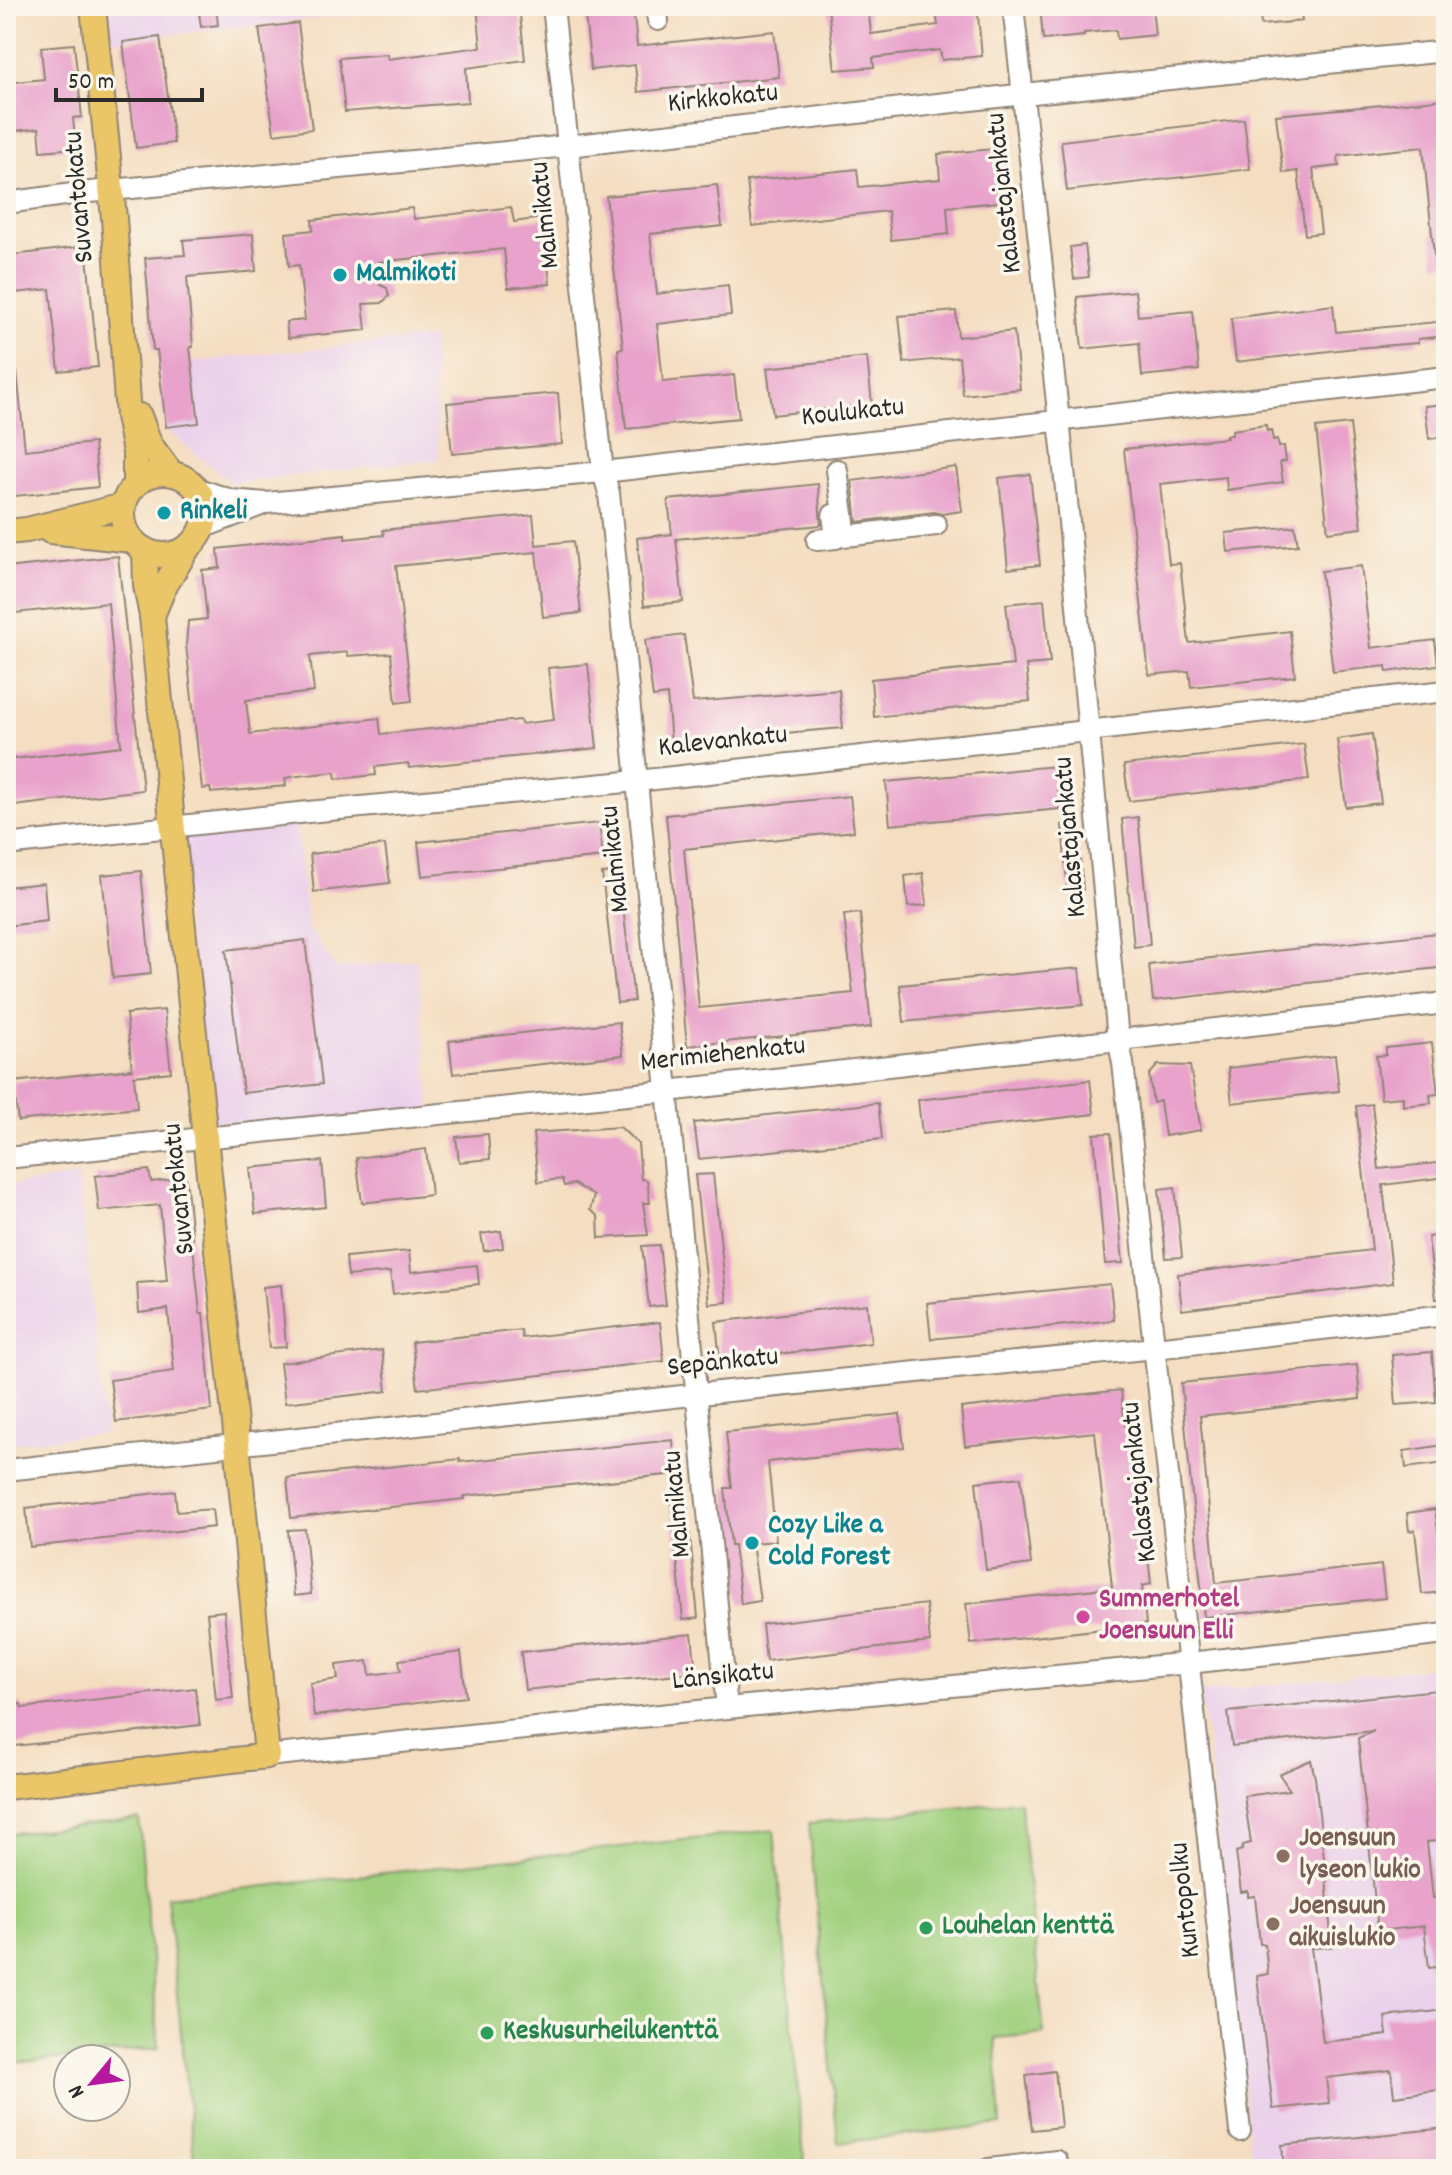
<svg xmlns="http://www.w3.org/2000/svg" width="1452" height="2175" viewBox="0 0 1452 2175" font-family="Dekko,sans-serif">
	<style>
		.built { fill: #ebd1eb }
		.green { fill: #a0d07e; stroke: #667e54; stroke-width: 2 }
		.building { fill: #e8a2cb }
		.lines { fill: none; stroke-linecap: round; stroke-linejoin: round }
		.minor-casing { stroke: #908476; stroke-width: 24 }
		.major-casing { stroke: #908476; stroke-width: 28 }
		.minor { stroke: #fff; stroke-width: 20 }
		.major { stroke: #eac669; stroke-width: 24 }
		.culture-dot { fill: #0f9aa8; stroke: #fbf7ec; stroke-width: 3 }
		.hotel-dot { fill: #d1479c; stroke: #fbf7ec; stroke-width: 3 }
		.education-dot { fill: #8d6e63; stroke: #fbf7ec; stroke-width: 3 }
		.leisure-dot { fill: #2e9e5b; stroke: #fbf7ec; stroke-width: 3 }
		.labels { text-anchor: middle; dominant-baseline: central; stroke-width: 7; stroke-linejoin: round; paint-order: stroke }
		.street-label { font-size: 28px; fill: #2b2b2b; stroke: #fbf7ec }
		.culture-label { font-size: 28px; font-weight: bold; fill: #0d838f; stroke: #fbf7ec; text-anchor: start }
		.hotel-label { font-size: 28px; font-weight: bold; fill: #b23c85; stroke: #fbf7ec; text-anchor: start }
		.education-label { font-size: 28px; font-weight: bold; fill: #785e54; stroke: #fbf7ec; text-anchor: start }
		.leisure-label { font-size: 28px; font-weight: bold; fill: #27864d; stroke: #fbf7ec; text-anchor: start }
	</style>
	<rect width="100%" height="100%" fill="#fbf7ec"/>
	<filter id="ink" filterUnits="userSpaceOnUse"><feTurbulence type="fractalNoise" baseFrequency=".0125" numOctaves="2"/><feDisplacementMap in="SourceGraphic" scale="16" xChannelSelector="R" yChannelSelector="G"/><feConvolveMatrix kernelMatrix="1 2 1 2 8 2 1 2 1" color-interpolation-filters="sRGB"/></filter>
	<filter id="wash" filterUnits="userSpaceOnUse"><feTurbulence type="fractalNoise" baseFrequency=".006" numOctaves="4" result="noise"/><feDisplacementMap in="SourceGraphic" scale="32" xChannelSelector="R" yChannelSelector="G"/><feGaussianBlur stdDeviation="1.8" result="paint"/><feColorMatrix in="noise" values="0 0 0 0 0 0 0 0 0 0 0 0 0 0 0 0 0 1.4 0 .05"/><feComposite in="paint" operator="in"/></filter>
	<g filter="url(#wash)">
		<rect width="100%" height="100%" fill="#f4ddc0"/>
		<g class="built">
			<polygon points="97,6 393,6 394,10 101,42"/>
			<polygon points="432,337 439,459 231,483 166,429 157,365"/>
			<polygon points="295,818 308,928 337,969 417,960 431,1112 208,1136 178,830"/>
			<polygon points="78,1176 106,1433 6,1444 6,1186"/>
			<polygon points="1446,1666 1446,2169 1252,2169 1211,1762 1200,1692"/>
		</g>
		<g class="green">
			<polygon points="1020,1801 1044,2034 995,2038 1001,2124 838,2143 809,1823"/>
			<polygon points="139,1819 159,2048 6,2064 6,1834"/>
			<polygon points="774,1830 805,2169 195,2169 167,1897"/>
		</g>
		<g id="blocks">
			<g class="building">
				<polygon points="198,6 216,6 218,25 201,27"/>
				<polygon points="477,6 519,6 525,60 466,68 468,102 345,112 339,58 387,54 388,59 481,47"/>
				<polygon points="584,6 633,6 637,46 774,31 779,77 638,92 635,65 591,70"/>
				<polygon points="828,6 868,6 871,34 938,25 935,6 977,6 982,56 942,60 940,50 873,58 874,67 835,70"/>
				<polygon points="1040,6 1081,6 1082,13 1114,11 1114,6 1152,6 1155,35 1117,39 1116,30 1084,33 1084,36 1043,40"/>
				<polygon points="1259,6 1300,6 1302,21 1261,25"/>
				<polygon points="298,23 312,129 274,134 259,28"/>
				<polygon points="160,37 174,143 136,148 123,42"/>
				<polygon points="74,44 82,117 73,118 76,148 41,151 39,128 6,132 6,83 44,79 41,47"/>
				<polygon points="1446,99 1446,263 1435,264 1423,147 1338,156 1339,166 1313,169 1321,233 1305,235 1298,171 1283,173 1276,115"/>
				<polygon points="1244,119 1250,169 1067,191 1061,141"/>
				<polygon points="994,149 999,202 947,207 949,234 891,240 888,211 752,226 747,181 857,169 859,187 940,179 938,154"/>
				<polygon points="717,185 722,226 650,234 657,294 728,285 731,315 657,324 663,382 734,375 739,418 626,429 618,349 623,348 606,196"/>
				<polygon points="511,207 514,222 543,218 550,284 508,288 504,249 378,262 380,285 387,288 389,296 382,303 363,304 366,330 288,338 286,322 305,320 299,265 289,266 286,233 313,230 312,220 412,208 414,219"/>
				<polygon points="253,234 256,271 187,277 193,347 190,347 199,423 166,427 157,350 153,350 145,258 185,255 183,240"/>
				<polygon points="1085,245 1089,277 1074,279 1070,247"/>
				<polygon points="86,246 98,367 59,371 50,289 6,294 6,256"/>
				<polygon points="1135,291 1138,316 1193,311 1199,370 1142,376 1139,343 1082,349 1077,297"/>
				<polygon points="1333,305 1336,332 1446,321 1446,336 1418,339 1418,343 1355,348 1236,362 1231,318"/>
				<polygon points="956,311 958,337 1014,331 1020,389 963,395 959,357 904,363 899,316"/>
				<polygon points="867,357 872,404 773,415 767,368"/>
				<polygon points="17,372 25,450 94,443 98,487 6,497 6,373"/>
				<polygon points="558,393 562,444 452,454 447,403"/>
				<polygon points="1446,404 1446,437 1429,439 1425,406"/>
				<polygon points="1350,424 1362,528 1328,532 1316,428"/>
				<polygon points="1266,425 1267,431 1271,430 1273,440 1277,439 1279,447 1284,446 1286,461 1280,462 1283,482 1227,490 1226,477 1160,484 1169,564 1180,563 1189,643 1290,631 1295,676 1191,687 1189,671 1149,675 1124,449 1227,438 1226,435 1232,435 1232,430"/>
				<polygon points="956,467 962,511 942,514 934,512 857,522 852,481"/>
				<polygon points="1030,474 1040,565 1008,569 999,478"/>
				<polygon points="818,484 821,525 676,539 683,602 644,606 637,538 672,534 668,500"/>
				<polygon points="533,515 536,545 573,541 581,613 543,617 536,552 396,566 412,701 396,703 391,653 348,656 347,652 310,656 314,692 246,700 250,734 379,718 381,734 520,720 521,724 554,720 548,668 588,664 597,748 409,768 408,763 375,767 376,775 336,779 335,772 298,776 285,778 286,786 211,793 210,788 202,789 186,645 188,621 207,619 202,570 220,568 218,549 345,534 345,539 384,535 383,530"/>
				<polygon points="1295,526 1298,545 1228,552 1226,533"/>
				<polygon points="118,556 143,790 6,807 6,760 121,746 108,603 6,614 6,568"/>
				<polygon points="1361,566 1371,648 1435,640 1438,665 1387,672 1386,666 1333,672 1321,571"/>
				<polygon points="1044,600 1050,663 1026,665 1030,701 874,717 871,679 1013,665 1006,604"/>
				<polygon points="684,635 693,702 839,690 843,728 671,743 667,695 653,697 645,640"/>
				<polygon points="1372,734 1381,803 1346,807 1337,739"/>
				<polygon points="1304,744 1309,780 1129,801 1124,765"/>
				<polygon points="1056,766 1060,809 890,825 886,782"/>
				<polygon points="850,796 854,831 684,849 699,1008 853,993 844,915 860,913 871,1027 687,1046 666,815"/>
				<polygon points="1138,817 1150,945 1134,947 1122,819"/>
				<polygon points="599,823 603,857 422,876 418,842"/>
				<polygon points="1077,824 1083,890 1068,891 1062,825"/>
				<polygon points="385,845 390,883 314,892 310,854"/>
				<polygon points="141,871 151,974 113,978 102,875"/>
				<polygon points="619,872 634,1001 617,1003 602,874"/>
				<polygon points="923,873 927,905 908,907 905,876"/>
				<polygon points="44,883 47,921 6,926 6,887"/>
				<polygon points="1446,932 1446,967 1153,1001 1149,965"/>
				<polygon points="305,940 322,1084 243,1093 226,950"/>
				<polygon points="1079,968 1083,1005 904,1022 900,985"/>
				<polygon points="164,1010 171,1072 134,1076 137,1108 18,1121 13,1082 132,1069 126,1014"/>
				<polygon points="619,1022 623,1055 453,1074 449,1041"/>
				<polygon points="1432,1043 1438,1094 1430,1095 1431,1103 1403,1106 1403,1097 1381,1099 1376,1056 1386,1055 1386,1048"/>
				<polygon points="1335,1055 1339,1091 1232,1103 1228,1068"/>
				<polygon points="1158,1065 1190,1066 1201,1130 1165,1136 1160,1101 1153,1103 1149,1075"/>
				<polygon points="1090,1080 1094,1114 922,1134 918,1100"/>
				<polygon points="878,1103 882,1139 699,1159 694,1123"/>
				<polygon points="1372,1104 1379,1169 1446,1162 1446,1177 1383,1185 1393,1283 1182,1310 1178,1274 1372,1250 1356,1106"/>
				<polygon points="620,1127 638,1144 641,1179 647,1180 650,1203 643,1203 648,1235 599,1238 598,1216 590,1210 594,1196 574,1184 564,1186 562,1179 538,1182 533,1133"/>
				<polygon points="1111,1133 1123,1263 1105,1264 1094,1134"/>
				<polygon points="488,1134 490,1159 459,1162 456,1137"/>
				<polygon points="426,1149 431,1195 362,1203 356,1158"/>
				<polygon points="322,1161 326,1207 255,1214 250,1168"/>
				<polygon points="149,1170 151,1182 186,1178 200,1313 203,1313 212,1410 116,1422 110,1380 174,1371 168,1309 139,1313 137,1283 167,1281 160,1205 99,1211 95,1176"/>
				<polygon points="713,1174 727,1302 709,1304 695,1175"/>
				<polygon points="1175,1187 1182,1257 1166,1258 1159,1189"/>
				<polygon points="501,1231 503,1248 484,1251 481,1234"/>
				<polygon points="1446,1235 1446,1299 1436,1299 1428,1237"/>
				<polygon points="659,1245 666,1305 649,1307 642,1246"/>
				<polygon points="409,1251 411,1272 477,1265 479,1284 393,1294 390,1272 348,1276 346,1257"/>
				<polygon points="1110,1284 1114,1320 931,1339 927,1303"/>
				<polygon points="281,1285 286,1347 269,1348 263,1287"/>
				<polygon points="867,1304 871,1343 720,1361 716,1322"/>
				<polygon points="660,1322 664,1361 418,1389 412,1342 521,1330 522,1338"/>
				<polygon points="382,1350 387,1391 285,1403 280,1363"/>
				<polygon points="1432,1352 1436,1402 1396,1405 1392,1355"/>
				<polygon points="1357,1365 1360,1399 1200,1416 1216,1583 1381,1565 1385,1598 1204,1617 1181,1383"/>
				<polygon points="1121,1390 1125,1426 1134,1425 1151,1584 1142,1586 1146,1624 971,1644 966,1604 1112,1587 1095,1432 965,1446 961,1408"/>
				<polygon points="900,1414 904,1447 768,1462 776,1541 752,1543 760,1601 741,1604 734,1545 731,1545 725,1488 732,1488 726,1432"/>
				<polygon points="673,1440 676,1474 464,1496 465,1499 291,1518 287,1478 460,1459 460,1462"/>
				<polygon points="1444,1445 1446,1463 1406,1468 1404,1451"/>
				<polygon points="1021,1477 1031,1564 986,1570 976,1482"/>
				<polygon points="175,1491 177,1512 212,1509 214,1527 30,1547 26,1508"/>
				<polygon points="686,1494 698,1618 683,1620 671,1496"/>
				<polygon points="1435,1509 1441,1552 1446,1551 1446,1592 1422,1594 1415,1530 1409,1531 1407,1513"/>
				<polygon points="305,1529 311,1594 294,1596 288,1530"/>
				<polygon points="926,1604 930,1642 766,1661 762,1624"/>
				<polygon points="224,1611 233,1698 216,1700 207,1613"/>
				<polygon points="692,1634 696,1672 525,1690 521,1652"/>
				<polygon points="461,1652 466,1697 314,1716 310,1683 338,1679 336,1665 368,1661 370,1675 401,1671 399,1660"/>
				<polygon points="195,1688 200,1725 6,1747 6,1705 21,1704 22,1708"/>
				<polygon points="1446,1689 1446,1840 1427,1842 1433,1898 1446,1897 1446,1966 1429,1968 1424,1926 1378,1931 1358,1738 1374,1731 1232,1746 1228,1712"/>
				<polygon points="1311,1760 1315,1778 1325,1867 1332,1947 1311,1948 1323,2042 1387,2035 1385,2017 1446,2010 1446,2089 1394,2096 1391,2070 1326,2078 1329,2103 1273,2109 1257,1976 1268,1974 1265,1944 1260,1944 1255,1896 1248,1897 1248,1891 1241,1892 1236,1852 1242,1850 1243,1845 1251,1843 1244,1796 1290,1790 1279,1774"/>
				<polygon points="1055,2071 1061,2127 1032,2130 1026,2075"/>
				<polygon points="1446,2128 1446,2169 1284,2169 1282,2145"/>
			</g>
		</g>
	</g>
	<g filter="url(#ink)">
		<use href="#blocks" fill-opacity="0" stroke="#908476" stroke-width="2"/>
		<g class="lines">
			<g class="minor-casing">
				<g id="minor">
					<polyline points="553,6 603,472 609,493 727,1708"/>
					<polyline points="656,6 658,20"/>
					<polyline points="1013,6 1062,448 1118,1039 1123,1063 1240,2131"/>
					<polyline points="6,203 80,193 568,146 1042,92 1446,51"/>
					<polyline points="837,470 846,536 936,525"/>
					<polyline points="195,488 231,500 266,503 299,500 603,472 1446,377"/>
					<polyline points="202,528 261,505"/>
					<polyline points="817,540 836,538 833,515"/>
					<polyline points="6,845 308,812 637,781 1446,691"/>
					<polyline points="6,1158 667,1091 1446,1003"/>
					<polyline points="6,1470 719,1392 1155,1348 1446,1315"/>
					<polyline points="267,1756 727,1708 1189,1663 1446,1634"/>
					<polyline points="989,2169 1057,2161 1058,2169"/>
				</g>
			</g>
			<g class="major-casing">
				<g id="major">
					<polyline points="93,6 114,218 128,416 135,452 135,484"/>
					<polyline points="139,416 150,445 171,473"/>
					<circle cx="164" cy="514" r="41"/>
					<polyline points="50,531 132,540"/>
					<polyline points="6,532 27,530 123,506"/>
					<polyline points="152,616 164,587 188,547"/>
					<path d="M6,1787L267,1756C234,1376 187,996 152,616L146,586L145,550"/>
				</g>
			</g>
			<use href="#minor" class="minor"/>
			<use href="#major" class="major"/>
		</g>
	</g>
	<g class="culture-dot">
		<circle cx="340" cy="275" r="8"/>
		<circle cx="164" cy="513" r="8"/>
		<circle cx="752" cy="1543" r="8"/>
	</g>
	<circle class="hotel-dot" cx="1083" cy="1617" r="8"/>
	<g class="education-dot">
		<circle cx="1283" cy="1856" r="8"/>
		<circle cx="1273" cy="1924" r="8"/>
	</g>
	<g class="leisure-dot">
		<circle cx="926" cy="1928" r="8"/>
		<circle cx="487" cy="2033" r="8"/>
	</g>
	<g class="labels">
		<g class="street-label">
			<text transform="translate(723 100) rotate(-6)">Kirkkokatu</text>
			<text transform="translate(1006 193) rotate(-96)">Kalastajankatu</text>
			<text transform="translate(81 197) rotate(-95)">Suvantokatu</text>
			<text transform="translate(547 215) rotate(-96)">Malmikatu</text>
			<text transform="translate(853 414) rotate(-6)">Koulukatu</text>
			<text transform="translate(723 743) rotate(-6)">Kalevankatu</text>
			<text transform="translate(1072 837) rotate(-95)">Kalastajankatu</text>
			<text transform="translate(617 859) rotate(-96)">Malmikatu</text>
			<text transform="translate(723 1056) rotate(-6)">Merimiehenkatu</text>
			<text transform="translate(181 1189) rotate(-96)">Suvantokatu</text>
			<text transform="translate(723 1364) rotate(-6)">Sepänkatu</text>
			<text transform="translate(1141 1482) rotate(-96)">Kalastajankatu</text>
			<text transform="translate(679 1504) rotate(-95)">Malmikatu</text>
			<text transform="translate(723 1678) rotate(-6)">Länsikatu</text>
			<text transform="translate(1187 1900) rotate(-96)">Kuntopolku</text>
		</g>
		<g class="culture-label">
			<text x="356" y="275">Malmikoti</text>
			<text x="180" y="513">Rinkeli</text>
			<text x="768" y="1527">Cozy Like a<tspan x="768" dy="32">Cold Forest</tspan></text>
		</g>
		<g class="hotel-label">
			<text x="1099" y="1601">Summerhotel<tspan x="1099" dy="32">Joensuun Elli</tspan></text>
		</g>
		<g class="education-label">
			<text x="1299" y="1840">Joensuun<tspan x="1299" dy="32">lyseon lukio</tspan></text>
			<text x="1289" y="1908">Joensuun<tspan x="1289" dy="32">aikuislukio</tspan></text>
		</g>
		<g class="leisure-label">
			<text x="942" y="1928">Louhelan kenttä</text>
			<text x="503" y="2033">Keskusurheilukenttä</text>
		</g>
	</g>
	<rect width="1452" height="2175" fill="none" stroke="#fbf7ec" stroke-width="32"/>
	<g transform="translate(92 2083) rotate(241)"><circle r="38" fill="#fbf7ec" stroke="#a8a59f" stroke-width="2"/>
	<path d="M0-6L14 30L0 20L-14 30Z" fill="#b5179e"/>
	<text y="-12" font-size="22" font-weight="bold" text-anchor="middle" fill="#2b2b2b">N</text>
	</g>
	<path d="M56 88v12h146v-12" fill="none" stroke="#2b2b2b" stroke-width="4"/>
	<text x="68" y="88" font-size="24" fill="#2b2b2b" stroke="#fbf7ec" stroke-width="6" paint-order="stroke">50 m</text>
</svg>
